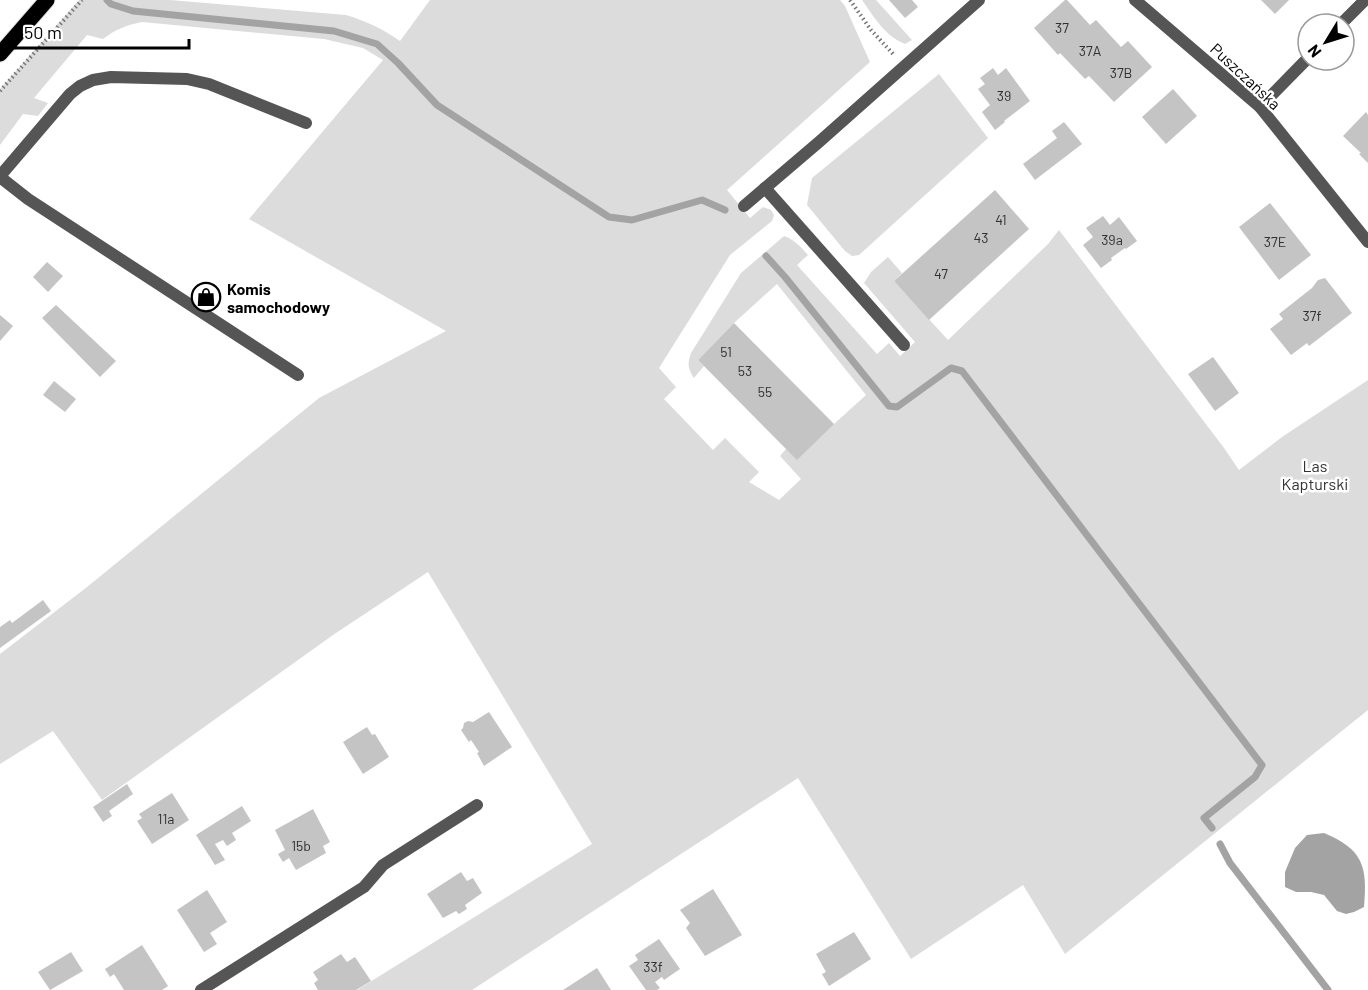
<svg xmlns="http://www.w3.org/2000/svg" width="1368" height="990" viewBox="0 0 1368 990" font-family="Barlow,sans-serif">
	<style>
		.green { fill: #dcdcdc }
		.water { fill: #a3a3a3 }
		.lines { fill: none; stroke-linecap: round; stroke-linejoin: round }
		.stream { stroke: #a3a3a3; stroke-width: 7 }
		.building { fill: #c4c4c4 }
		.primary-casing { stroke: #dbdbdb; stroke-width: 17 }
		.path { stroke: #777; stroke-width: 4; stroke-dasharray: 1.5 3; stroke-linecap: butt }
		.service { stroke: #555; stroke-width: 12 }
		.minor { stroke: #555; stroke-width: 12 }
		.primary { stroke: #000; stroke-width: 15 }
		.labels { text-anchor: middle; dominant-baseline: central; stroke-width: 5; stroke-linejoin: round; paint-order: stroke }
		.number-label { font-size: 14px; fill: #313131 }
		.street-label { font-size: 16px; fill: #000; stroke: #fff }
		.poi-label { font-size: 16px; font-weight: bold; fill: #000; stroke: #fff; text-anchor: start }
		.park-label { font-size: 16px; fill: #333; stroke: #fff }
	</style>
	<rect width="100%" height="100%" fill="#fff"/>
	<g class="green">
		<path d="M79,0H170L346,15C366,21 383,29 400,41L430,0H840L845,6L870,62L727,190L750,218L763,207L771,210L774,215L772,221L730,255L659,368L676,387L664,399L713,450L725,438L759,472L749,482L779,500L801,479L780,456L786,449L834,424L866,395L777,284L734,323L698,360L704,366L694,378C688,369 687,364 691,353L741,273L784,236C795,240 800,246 808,255L797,265L877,354L889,343L900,356L915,342L864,283L871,272L888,257L902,273L894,281L948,340L1048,244L1059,230L1224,448L1239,470L1282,437L1368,380V710L1065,954L1023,885L911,959L798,778L472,990H357L592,844L428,572L333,635L102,800L53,731L0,764V654L87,587L319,398L446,331L249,219L383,60L363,48L324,39L142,22C127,25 116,29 103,39L87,35L34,98L48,103L38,116L23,114L0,145V89Z"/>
		<path d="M862,0H876L912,40L905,44C885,36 874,17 862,0Z"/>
		<polygon points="939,74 988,138 859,255 852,256 845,251 807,205 812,178"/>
	</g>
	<path class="water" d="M1324,833C1362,849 1368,865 1364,907L1354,912L1346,914L1337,911L1324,895L1311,892H1296L1285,887V872L1295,848L1307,835Z"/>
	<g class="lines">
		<g class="stream">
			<polyline points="107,0 111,4 133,11 334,31 377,44 398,63 437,105 609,217 632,220 702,200 725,210"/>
			<polyline points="766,256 785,277 889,406 897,407 951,368 962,371 1262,765 1255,777 1204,818 1212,828"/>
			<polyline points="1220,844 1230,863 1328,990"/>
		</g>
	</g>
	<g class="building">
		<polygon points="889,0 912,0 918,7 905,18"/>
		<polygon points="1065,0 1067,0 1090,25 1096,20 1121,47 1128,41 1152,67 1114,102 1089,76 1085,79 1060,53 1058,55 1034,28"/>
		<polygon points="1261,0 1289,0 1275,14"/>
		<polygon points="993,68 998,75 1006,68 1030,101 1004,121 1005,122 995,130 982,112 990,105 978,89 985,84 980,78"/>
		<polygon points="1173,89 1197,116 1166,144 1142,117"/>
		<polygon points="1366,112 1368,115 1368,163 1359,154 1361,153 1343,136"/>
		<polygon points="1064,122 1082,144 1035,180 1023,164 1057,138 1052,131"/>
		<polygon points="995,190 1029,229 929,320 894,281"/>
		<polygon points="1270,203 1311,255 1279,280 1239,227"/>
		<polygon points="1103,216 1110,225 1119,217 1137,241 1126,249 1125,248 1111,258 1112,260 1101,268 1083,245 1093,237 1086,228"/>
		<polygon points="47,262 63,276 48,292 33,277"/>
		<polygon points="1325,278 1352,313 1309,346 1307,343 1291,355 1270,329 1283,319 1279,314 1312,288 1318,280"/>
		<polygon points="56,305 116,361 100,377 42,318"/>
		<polygon points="0,315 13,326 0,341"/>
		<polygon points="734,323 834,424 797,460 698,360"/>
		<polygon points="1213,357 1239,393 1215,411 1188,374"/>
		<polygon points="54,381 76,399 65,412 43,395"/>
		<polygon points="43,600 51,611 0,648 0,627 10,620 12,623"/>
		<polygon points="489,712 512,747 484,766 477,753 479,752 471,740 469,742 461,730 463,728 464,723 468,721 473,722"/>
		<polygon points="367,727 372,735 375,734 389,757 363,774 343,742"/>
		<polygon points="127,784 133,794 109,811 112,816 103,822 93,807"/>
		<polygon points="172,793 189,820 152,844 137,821 142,818 139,814"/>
		<polygon points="242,806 251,821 232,833 236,840 227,846 223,840 215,844 225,860 215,865 196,835"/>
		<polygon points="313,809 330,842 323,846 326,853 296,870 289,858 283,862 278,854 285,850 275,830"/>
		<polygon points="461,872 467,881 473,878 482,893 465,905 467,909 459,914 456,911 443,918 427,894"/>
		<polygon points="713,889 742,935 705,956 686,928 690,923 680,910"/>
		<polygon points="207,890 227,922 210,933 217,944 204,952 177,910"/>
		<polygon points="854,932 871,959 829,986 822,974 826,972 816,954"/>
		<polygon points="659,939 680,969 664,980 662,977 655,982 660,988 657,990 646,990 629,966 638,960 635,955"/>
		<polygon points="142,945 168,986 162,990 124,990 114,974 110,977 105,969"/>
		<polygon points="71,952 83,971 50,990 38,972"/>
		<polygon points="341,954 347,962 355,957 371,981 356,990 318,990 314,983 318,980 313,972"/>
		<polygon points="597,968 611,990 563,990"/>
	</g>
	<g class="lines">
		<g class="primary-casing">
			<polyline id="primary" points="0,54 47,0"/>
		</g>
		<g class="path">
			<polyline points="850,0 871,30 894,55"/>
			<polyline points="0,91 82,0"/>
		</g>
		<g class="service">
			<polyline points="1341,24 1365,0"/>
			<polyline points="1260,107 1308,58"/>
			<polyline points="0,176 70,94 80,86 93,80 111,77 187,79 209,84 306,123"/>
			<polyline points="0,177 28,199 298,375"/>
			<polyline points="765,188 904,345"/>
		</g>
		<g class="minor">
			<polyline points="1135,0 1260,107 1368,242"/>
			<polyline points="744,206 819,142 979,0"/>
			<polyline points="201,990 364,887 383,865 477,805"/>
		</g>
		<use href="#primary" class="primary"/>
	</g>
	<defs>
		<g id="shop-ring" transform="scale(1.5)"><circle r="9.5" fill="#fff" stroke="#000" stroke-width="1.5"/><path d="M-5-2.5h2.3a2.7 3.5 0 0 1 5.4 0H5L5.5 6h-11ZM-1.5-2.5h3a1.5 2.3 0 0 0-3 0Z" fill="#000"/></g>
	</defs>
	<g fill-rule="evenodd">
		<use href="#shop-ring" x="206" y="297"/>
	</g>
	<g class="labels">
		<g class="number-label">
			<text x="1062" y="27">37</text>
			<text x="1090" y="50">37A</text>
			<text x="1121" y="72">37B</text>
			<text x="1004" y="95">39</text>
			<text x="1001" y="219">41</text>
			<text x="981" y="237">43</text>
			<text x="1112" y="239">39a</text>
			<text x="1275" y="241">37E</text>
			<text x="941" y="273">47</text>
			<text x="1312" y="315">37f</text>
			<text x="726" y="351">51</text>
			<text x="745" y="370">53</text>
			<text x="765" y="391">55</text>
			<text x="166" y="818">11a</text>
			<text x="301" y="845">15b</text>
			<text x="653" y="966">33f</text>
		</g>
		<g class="street-label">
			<text transform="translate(1246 76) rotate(43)">Puszczańska</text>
		</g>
		<g class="poi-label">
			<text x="227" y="288">Komis<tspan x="227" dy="18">samochodowy</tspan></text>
		</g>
		<g class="park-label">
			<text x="1315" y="465">Las<tspan x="1315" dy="18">Kapturski</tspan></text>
		</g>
	</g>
	<g transform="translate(1326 42) rotate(232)"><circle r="28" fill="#ffffff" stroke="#999999" stroke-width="1.5"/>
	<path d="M0-4.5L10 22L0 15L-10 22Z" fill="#000000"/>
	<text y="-9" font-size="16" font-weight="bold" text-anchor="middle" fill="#000000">N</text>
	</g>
	<path d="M15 39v9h174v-9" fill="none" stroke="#000000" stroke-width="3"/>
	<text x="24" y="39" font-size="18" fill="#000000" stroke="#ffffff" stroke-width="4.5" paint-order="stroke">50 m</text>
</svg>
